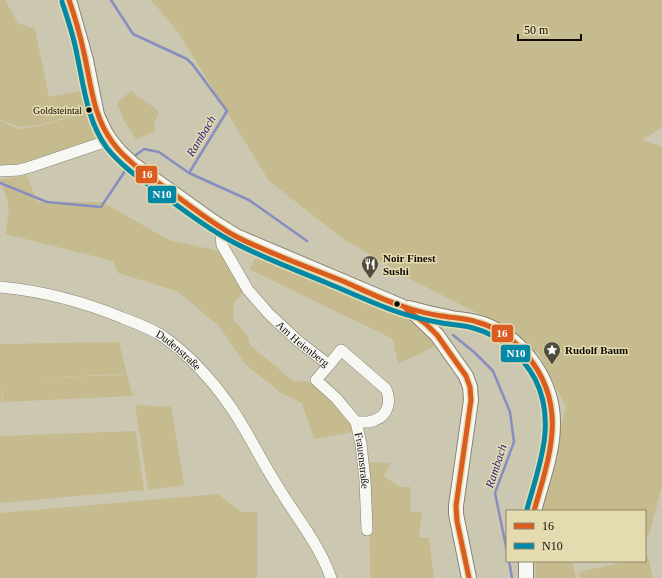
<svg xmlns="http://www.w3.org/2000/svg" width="662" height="578" viewBox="0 0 662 578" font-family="Georgia,serif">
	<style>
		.green { fill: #c6bb8e }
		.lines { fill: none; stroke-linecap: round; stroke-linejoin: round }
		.stream { stroke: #878ebf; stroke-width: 2.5 }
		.minor-casing { stroke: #878371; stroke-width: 12 }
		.major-casing { stroke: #878371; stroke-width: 16 }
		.minor { stroke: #f7f7f3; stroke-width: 11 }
		.major { stroke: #f7f7f3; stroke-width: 14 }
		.bus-1-casing { stroke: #e5dbb1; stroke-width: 8 }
		.bus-2-casing { stroke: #e5dbb1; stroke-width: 8 }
		.bus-1 { stroke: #db5c1f; stroke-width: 5 }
		.bus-2 { stroke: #0389a5; stroke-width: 5 }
		.bus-dot { fill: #0f0b01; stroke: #e5dbb1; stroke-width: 1.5 }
		.labels { text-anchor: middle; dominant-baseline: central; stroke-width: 3; stroke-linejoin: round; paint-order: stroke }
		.bus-label { font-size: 10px; fill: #0f0b01; stroke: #e5dbb1; text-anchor: end }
		.poi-label { font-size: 11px; font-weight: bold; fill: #0f0b01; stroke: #e5dbb1; text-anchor: start }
		.street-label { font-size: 11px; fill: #0f0b01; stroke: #e5dbb1 }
		.water-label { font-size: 12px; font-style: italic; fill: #262481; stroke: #e5dbb1 }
		.line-badge { stroke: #e5dbb1; stroke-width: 1.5 }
		.badge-label { font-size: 11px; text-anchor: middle; font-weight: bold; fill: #fff }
	</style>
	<rect width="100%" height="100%" fill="#ccc7b0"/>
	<g class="green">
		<polygon points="0,0 5,0 18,23 35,29 49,97 81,91 84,112 40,125 19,127 0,119"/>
		<polygon points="151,0 662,0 662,127 642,140 662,147 662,486 649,535 645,536 645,511 540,511 566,407 539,354 522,339 507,328 410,279 341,237 269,181 178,32"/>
		<polygon points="131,91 159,111 154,125 156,131 136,139 124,121 117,103"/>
		<polygon points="85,113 95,139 11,166 0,165 0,120 19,129 40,126"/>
		<path d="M27,175L37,202H102L169,240L219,251L243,292L234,304L233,319L248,336L250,345L294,382L307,381L332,401L350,421L352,432L314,439L302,403L281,393L245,364L219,326L177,291L118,273L113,261L5,234C10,211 11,204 0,182V180Z"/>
		<polygon points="258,255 387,304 408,316 422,328 435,346 398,364 393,339 249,269"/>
		<polygon points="119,342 127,374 22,378 127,375 133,396 3,402 2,384 2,403 0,403 0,344"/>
		<polygon points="135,405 171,407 184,485 148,490"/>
		<polygon points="136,431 144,490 0,503 0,436"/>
		<polygon points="369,462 391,463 384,476 399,487 411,487 410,511 422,513 419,537 429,538 434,578 370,578"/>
		<polygon points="218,494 241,512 257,512 257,578 0,578 0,513"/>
		<polygon points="648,556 653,578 580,578 579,572 628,561 645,561 645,557"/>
		<polygon points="535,561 572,561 576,578 536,578"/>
	</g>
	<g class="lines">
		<g class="stream">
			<polyline points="111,0 133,34 187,59 193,65 227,111 189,173"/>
			<polyline points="136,155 144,149 159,152 189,173 249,200 307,241"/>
			<polyline points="0,183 47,202 101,207 125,171"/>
			<polyline points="453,335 474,352 493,371 510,412 514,442 495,493 507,551"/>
			<polyline points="509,561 512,578"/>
		</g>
		<g class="minor-casing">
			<g id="minor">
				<polyline points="0,171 19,170 30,167 110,140"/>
				<path id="s1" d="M222,229L221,236L222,245L248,290L269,314L298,341L329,365L341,350L386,389C391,400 389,415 375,420C369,423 362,422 356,422"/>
				<path id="s2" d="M0,287C42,291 84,302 123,318C136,323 149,328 161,335C188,354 212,380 230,406C247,430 259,457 275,482C293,513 319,543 331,578"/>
				<path id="s3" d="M329,365L316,380L336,398L356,422L361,444L365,480L367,530"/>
			</g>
		</g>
		<g class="major-casing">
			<g id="major">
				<polyline points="69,0 86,60 97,115 105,132 110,140 119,151 134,165 212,221 236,236 401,306 416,315 437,335 466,376 470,387 471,400 456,506 456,514 469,578"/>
				<path d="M409,308C421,311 434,315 447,317C460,320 473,320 486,325C525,340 554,383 553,425C553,453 541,484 534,511"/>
				<polyline points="526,561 526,578"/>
			</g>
		</g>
		<use href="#minor" class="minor"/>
		<use href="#major" class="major"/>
		<g class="bus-1-casing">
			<g id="bus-1">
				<path d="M69,0C75,17 80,35 84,53C91,84 93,117 113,143C127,162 148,175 167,189C189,205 211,223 235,236C270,254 308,267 345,282C363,290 381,299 399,305C413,310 427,314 442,316C453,318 465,318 477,322C496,327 513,339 526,354C569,405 550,454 534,511"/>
				<polyline points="406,309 426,324 437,335 466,376 470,387 471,400 456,506 457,521 469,578"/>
			</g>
		</g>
		<g class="bus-2-casing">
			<path id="bus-2" d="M62,2C68,20 74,37 77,55C84,87 87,121 107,148C122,167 142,180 161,194C184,210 207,229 233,242C263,258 296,270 327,283C349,292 370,302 392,310C408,316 425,320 442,323C452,325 463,325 473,328C499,335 522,355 535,379C557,422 539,466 527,509"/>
		</g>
		<use href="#bus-1" class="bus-1"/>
		<use href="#bus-2" class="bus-2"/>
	</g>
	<defs>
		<g id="restaurant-pin" transform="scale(0.9)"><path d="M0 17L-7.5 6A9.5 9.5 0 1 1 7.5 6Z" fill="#514d3e" stroke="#e5dbb1"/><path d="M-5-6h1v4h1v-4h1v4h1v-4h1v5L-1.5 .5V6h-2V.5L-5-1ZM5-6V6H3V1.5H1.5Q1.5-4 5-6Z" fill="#fff"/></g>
		<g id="sight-pin" transform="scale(0.9)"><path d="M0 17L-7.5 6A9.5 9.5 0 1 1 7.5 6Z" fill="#514d3e" stroke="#e5dbb1"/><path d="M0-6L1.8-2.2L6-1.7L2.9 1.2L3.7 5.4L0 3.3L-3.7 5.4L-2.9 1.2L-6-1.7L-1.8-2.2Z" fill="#fff"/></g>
	</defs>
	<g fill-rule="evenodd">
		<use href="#restaurant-pin" x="370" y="264"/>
		<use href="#sight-pin" x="552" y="350"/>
	</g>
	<g class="bus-dot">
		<circle cx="89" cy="110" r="3.5"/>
		<circle cx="397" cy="304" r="3.5"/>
	</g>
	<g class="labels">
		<g class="bus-label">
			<text x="82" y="110">Goldsteintal</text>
		</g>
		<g class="poi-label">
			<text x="383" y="258">Noir Finest<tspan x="383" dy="13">Sushi</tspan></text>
			<text x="565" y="350">Rudolf Baum</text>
		</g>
		<g class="street-label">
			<text stroke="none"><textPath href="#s1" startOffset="145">Am Heienberg</textPath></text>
			<text stroke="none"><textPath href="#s2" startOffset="192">Dudenstraße</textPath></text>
			<text stroke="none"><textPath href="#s3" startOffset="117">Frauenstraße</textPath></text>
		</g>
		<g class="water-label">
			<text transform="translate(201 136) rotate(-59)">Rambach</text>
			<text transform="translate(496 466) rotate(-72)">Rambach</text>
		</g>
	</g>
	<g class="line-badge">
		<rect x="135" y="165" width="23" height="19" rx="4" fill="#db5c1f"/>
		<rect x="147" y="185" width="30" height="19" rx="4" fill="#0389a5"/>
		<rect x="491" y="324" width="23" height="19" rx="4" fill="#db5c1f"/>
		<rect x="500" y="344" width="31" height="19" rx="4" fill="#0389a5"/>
	</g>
	<g class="badge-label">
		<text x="147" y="178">16</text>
		<text x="162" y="198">N10</text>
		<text x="502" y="337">16</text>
		<text x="516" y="357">N10</text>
	</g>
	<rect x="506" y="510" width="140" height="52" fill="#e5dbb1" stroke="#8f886b"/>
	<rect x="514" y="523" width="20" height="6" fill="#db5c1f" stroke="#8f886b"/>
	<text x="542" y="530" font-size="12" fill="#0f0b01">16</text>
	<rect x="514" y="543" width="20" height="6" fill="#0389a5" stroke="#8f886b"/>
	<text x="542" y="550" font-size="12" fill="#0f0b01">N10</text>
	<path d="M518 34v6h63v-6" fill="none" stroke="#0f0b01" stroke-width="2"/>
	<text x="524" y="34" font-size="12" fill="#0f0b01" stroke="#e5dbb1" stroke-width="3" paint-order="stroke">50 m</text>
</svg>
